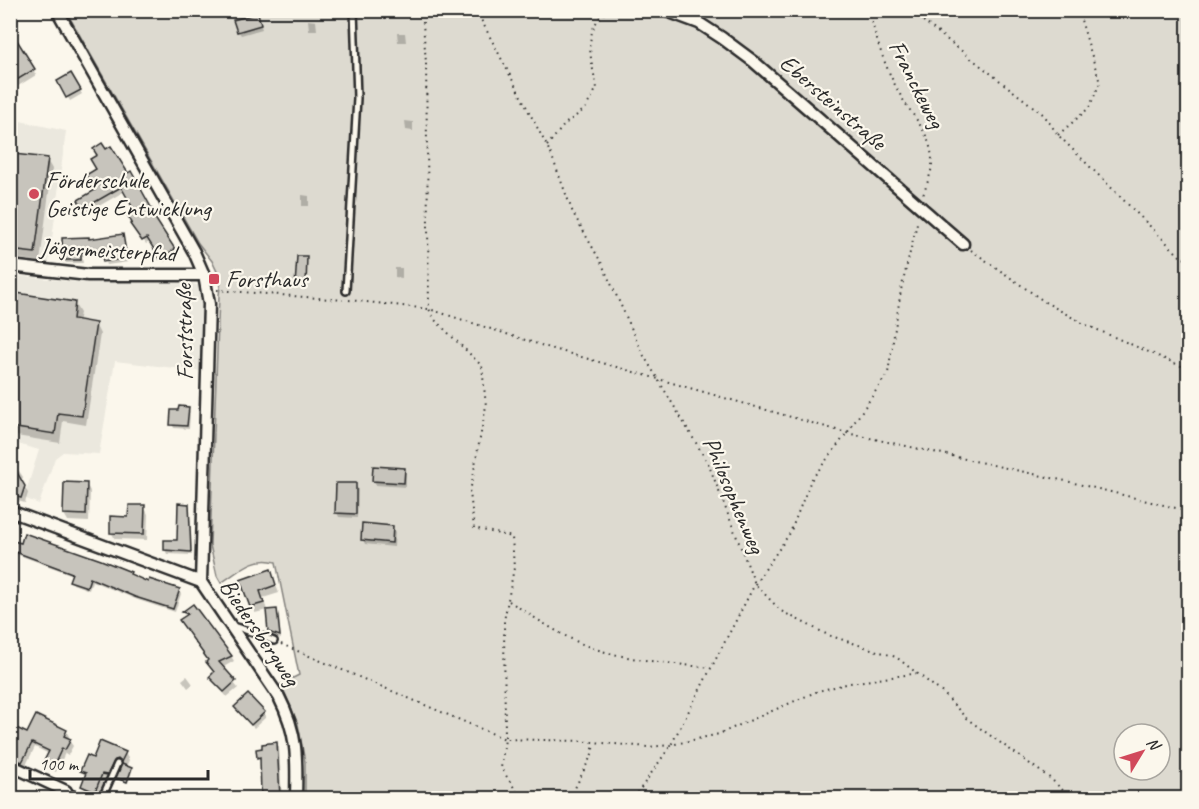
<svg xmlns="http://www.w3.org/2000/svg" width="1199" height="809" viewBox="0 0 1199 809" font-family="Caveat,sans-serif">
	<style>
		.built { fill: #ebe8de }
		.green { fill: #dddad0; stroke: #84827e; stroke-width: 1.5; fill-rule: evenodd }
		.shadow { fill: #0003 }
		.building { fill: #c7c4bc; stroke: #2b2b2b; stroke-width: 1.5 }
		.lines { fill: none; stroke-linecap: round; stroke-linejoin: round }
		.service-casing { stroke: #2b2b2b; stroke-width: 10 }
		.minor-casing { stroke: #2b2b2b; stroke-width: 15 }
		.path { stroke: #2b2b2b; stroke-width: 2; stroke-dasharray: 1.5 4.5; stroke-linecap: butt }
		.service { stroke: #fbf7ec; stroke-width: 5 }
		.minor { stroke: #fbf7ec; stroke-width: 10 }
		.poi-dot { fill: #d1495b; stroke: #fbf7ec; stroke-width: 2 }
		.labels { text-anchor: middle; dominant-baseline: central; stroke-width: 4.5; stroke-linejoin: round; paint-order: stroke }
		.street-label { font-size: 24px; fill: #2b2b2b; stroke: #fbf7ec }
		.poi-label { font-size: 24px; fill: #2b2b2b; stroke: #fbf7ec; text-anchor: start }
	</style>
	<rect width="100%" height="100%" fill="#fbf7ec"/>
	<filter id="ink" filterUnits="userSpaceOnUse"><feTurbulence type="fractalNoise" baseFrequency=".0167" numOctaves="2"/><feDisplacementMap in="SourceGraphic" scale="12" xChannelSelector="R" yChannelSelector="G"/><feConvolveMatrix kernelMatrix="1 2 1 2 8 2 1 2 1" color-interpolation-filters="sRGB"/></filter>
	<g filter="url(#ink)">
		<g class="built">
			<polygon points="11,119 66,131 49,262 11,257"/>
			<polygon points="10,275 80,282 190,283 200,286 205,293 200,371 115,361 99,454 63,452 55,458 39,504 24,498 39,450 11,442"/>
		</g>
		<path class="green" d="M66,11H1188V798H305V762L298,724L281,684L299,675L276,562C253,555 239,572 221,583L217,576L210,545L219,295L221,280L212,261L198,243ZM1124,734H1160V770H1124Z"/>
		<g class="shadow">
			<polygon points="257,14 262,29 241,35 238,31"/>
			<polygon points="308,20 316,21 317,30 309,30"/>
			<polygon points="10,33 36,75 10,91"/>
			<polygon points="397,33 405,33 406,42 398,42"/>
			<polygon points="70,75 82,94 70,101 59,82"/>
			<polygon points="405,121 413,122 413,131 406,130"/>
			<polygon points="47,160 52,169 40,262 10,258 10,188"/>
			<polygon points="130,173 155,216 153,217 176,255 164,262 151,241 146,244 141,236 136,211 125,191 87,213 80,200"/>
			<polygon points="302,195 309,196 309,206 302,206"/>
			<polygon points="122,236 128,262 107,265 103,253 82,256 83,263 66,263 64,260 89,240"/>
			<polygon points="395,268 402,268 402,278 395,277"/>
			<polygon points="10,293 74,303 80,313 78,322 95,324 100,334 86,425 63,421 60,443 10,435"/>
			<polygon points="188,408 190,412 189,429 174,428 172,424"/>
			<polygon points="10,468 19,471 23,477 21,482 28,493 25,503 10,499"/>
			<polygon points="404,469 406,473 406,487 376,485 374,481"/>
			<polygon points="66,483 86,484 90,491 89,522 68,521 64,514"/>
			<polygon points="355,485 358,489 357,518 339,517 337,513"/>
			<polygon points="188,505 190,509 192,555 167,554 165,550 178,542"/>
			<polygon points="144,507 148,514 147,540 115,539 111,532"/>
			<polygon points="392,527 395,532 394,547 365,544 363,540"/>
			<polygon points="10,541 130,573 132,577 149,584 178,590 181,594 175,612 138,600 92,581 89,590 73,584 71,580 73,575 16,554 15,558 10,556"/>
			<polygon points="270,571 279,593 263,598 267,610 255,613 251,607"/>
			<polygon points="193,606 227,649 234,661 222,668 238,688 227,697 214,682 215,673 207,663 210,661 184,612"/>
			<polygon points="276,611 279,615 281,639 273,636 270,632"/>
			<polygon points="187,676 193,684 188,688 182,680"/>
			<polygon points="238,711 263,713 266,717 254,728"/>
			<polygon points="66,731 69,736 68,739 73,746 68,755 65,753 56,772 48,768 45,763 49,754 35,747 25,767 13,761 10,757 28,735"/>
			<polygon points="277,743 279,747 282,798 263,798 262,762 259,757"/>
			<polygon points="125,753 129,760 126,767 132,771 128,783 119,780 123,766 118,766 110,781 106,779 98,798 86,792 83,786 86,778 82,771 93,760"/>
		</g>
		<g class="building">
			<polygon points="258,13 261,25 237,32 233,20"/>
			<polygon points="10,29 35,69 10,84"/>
			<polygon points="71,73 81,90 66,98 57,81"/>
			<polygon points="102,143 106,149 111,146 128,173 131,171 153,211 151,212 175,249 160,259 147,238 142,241 130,224 132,223 127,214 134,210 121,187 83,209 78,200 95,190 86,175 96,169 90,159 97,155 93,149"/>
			<polygon points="14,154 48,158 35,253 10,250 10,177"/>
			<polygon points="123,234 127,258 103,262 101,250 81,252 81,260 63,260 62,238 89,237 89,239"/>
			<polygon points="297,256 307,256 306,286 295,286"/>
			<polygon points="10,292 75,302 73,319 96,323 82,416 58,413 55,434 10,427"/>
			<polygon points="179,406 189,407 187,426 170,425 171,410 178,410"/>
			<polygon points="10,461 25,486 21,498 10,495"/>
			<polygon points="373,466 405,468 404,483 372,481"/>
			<polygon points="64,482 87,483 86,515 63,514"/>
			<polygon points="336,483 356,483 356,514 335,513"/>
			<polygon points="178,503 189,504 191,552 164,550 164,540 177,540"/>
			<polygon points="129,505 145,505 144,534 110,533 110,516 128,517"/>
			<polygon points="362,523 393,526 392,543 361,540"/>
			<polygon points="24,533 101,560 131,572 130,574 148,582 149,579 180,589 173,609 135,597 90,578 87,587 69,581 72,573 10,550 10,540 21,543"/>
			<polygon points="271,569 276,585 260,591 264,603 250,607 240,580"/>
			<polygon points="193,604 232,656 219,662 236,681 224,692 209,677 214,672 206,662 208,660 179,620 188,614 182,612"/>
			<polygon points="277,609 280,636 268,632 266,610"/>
			<polygon points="248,694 265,712 251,725 234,707"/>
			<polygon points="36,715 67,730 64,736 71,739 65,750 62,748 53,767 43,763 49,751 32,743 22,762 10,757 10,725 27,733"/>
			<polygon points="100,741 126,752 121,762 118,759 115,760 107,775 102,774 95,792 81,786 86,773 80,771 87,755 93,758"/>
			<polygon points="277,742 280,797 261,797 260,757 257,758 256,749 262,748 262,744"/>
			<polygon points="122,764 132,768 127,782 116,778"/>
		</g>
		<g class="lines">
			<g class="service-casing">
				<g id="service">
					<polyline points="346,291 357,98 354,10"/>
					<polyline points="231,626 240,628 274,641"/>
					<polyline points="66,791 83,798"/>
					<polyline points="102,798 117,764"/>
				</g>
			</g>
			<g class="minor-casing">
				<g id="minor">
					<polyline points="57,10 194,252 204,275 209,304 201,582"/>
					<polyline points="664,10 699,23 722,38 753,61 963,244"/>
					<polyline points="10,266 88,275 204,275"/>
					<path d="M10,511L201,582L279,697C298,734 297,759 296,798"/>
					<polyline points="10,765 66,791"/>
				</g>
			</g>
			<g class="path">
				<polyline points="422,10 426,63 429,309 435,320 482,366 486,406 470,492 474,528 512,537 514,568 504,621 505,739 501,768 521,798"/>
				<polyline points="476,10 551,154 573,213 602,264 644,356 708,463 755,584 781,611 828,635 896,657 944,694 966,718 1051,779 1071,798"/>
				<path d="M869,10C876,41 886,70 902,98C914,118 931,134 932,160C933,171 926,185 923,196"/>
				<polyline points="909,10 1044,115 1058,135 1182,258 1188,259"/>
				<polyline points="1058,135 1089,108 1100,83 1078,10"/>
				<path d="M547,146L565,124L585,109L597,88C591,60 581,30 608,10"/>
				<polyline points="971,250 1045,302 1084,324 1188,369"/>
				<polyline points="217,290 343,300"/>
				<polyline points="349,300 429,309 550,348 847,433 1070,482 1188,511"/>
				<path d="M509,601C532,616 555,632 580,643C618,660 670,663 711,668"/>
				<polyline points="281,644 505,739 581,741 648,747 671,745 719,734 818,691 850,683 919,673"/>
				<polyline points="570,798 592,754 594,744"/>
				<polyline points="634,798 671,745 755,584 790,533 811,480 847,433 888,373 901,290 918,219"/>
			</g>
			<use href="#service" class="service"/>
			<use href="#minor" class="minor"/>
		</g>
	</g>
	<g class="poi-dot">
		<circle cx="34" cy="194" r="6"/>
		<rect x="208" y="273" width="12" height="12" rx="3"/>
	</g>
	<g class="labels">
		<g class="street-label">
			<text transform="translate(917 84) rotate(63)">Franckeweg</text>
			<text transform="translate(833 102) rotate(41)">Ebersteinstraße</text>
			<text transform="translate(108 250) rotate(3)">Jägermeisterpfad</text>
			<text transform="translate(184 332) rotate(-91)">Forststraße</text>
			<text transform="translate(734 495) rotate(67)">Philosophenweg</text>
			<text transform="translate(260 632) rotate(56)">Biedersbergweg</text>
		</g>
		<g class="poi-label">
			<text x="46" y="180">Förderschule<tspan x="46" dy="28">Geistige Entwicklung</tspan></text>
			<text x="226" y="279">Forsthaus</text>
		</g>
	</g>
	<rect width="1199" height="809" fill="none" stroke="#fbf7ec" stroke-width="36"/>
	<rect x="18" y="18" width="1163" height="773" fill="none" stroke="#2b2b2b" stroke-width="2" filter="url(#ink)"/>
	<g transform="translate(1142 752) rotate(52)"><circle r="28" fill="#fbf7ec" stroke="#a8a59f" stroke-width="1.5"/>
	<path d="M0-4.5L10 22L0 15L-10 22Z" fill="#d1495b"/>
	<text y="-9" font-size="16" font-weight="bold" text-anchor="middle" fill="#2b2b2b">N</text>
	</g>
	<path d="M30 770v9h178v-9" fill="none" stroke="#2b2b2b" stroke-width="3"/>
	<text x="39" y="770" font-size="18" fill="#2b2b2b" stroke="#fbf7ec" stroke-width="4.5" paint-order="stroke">100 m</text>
</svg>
